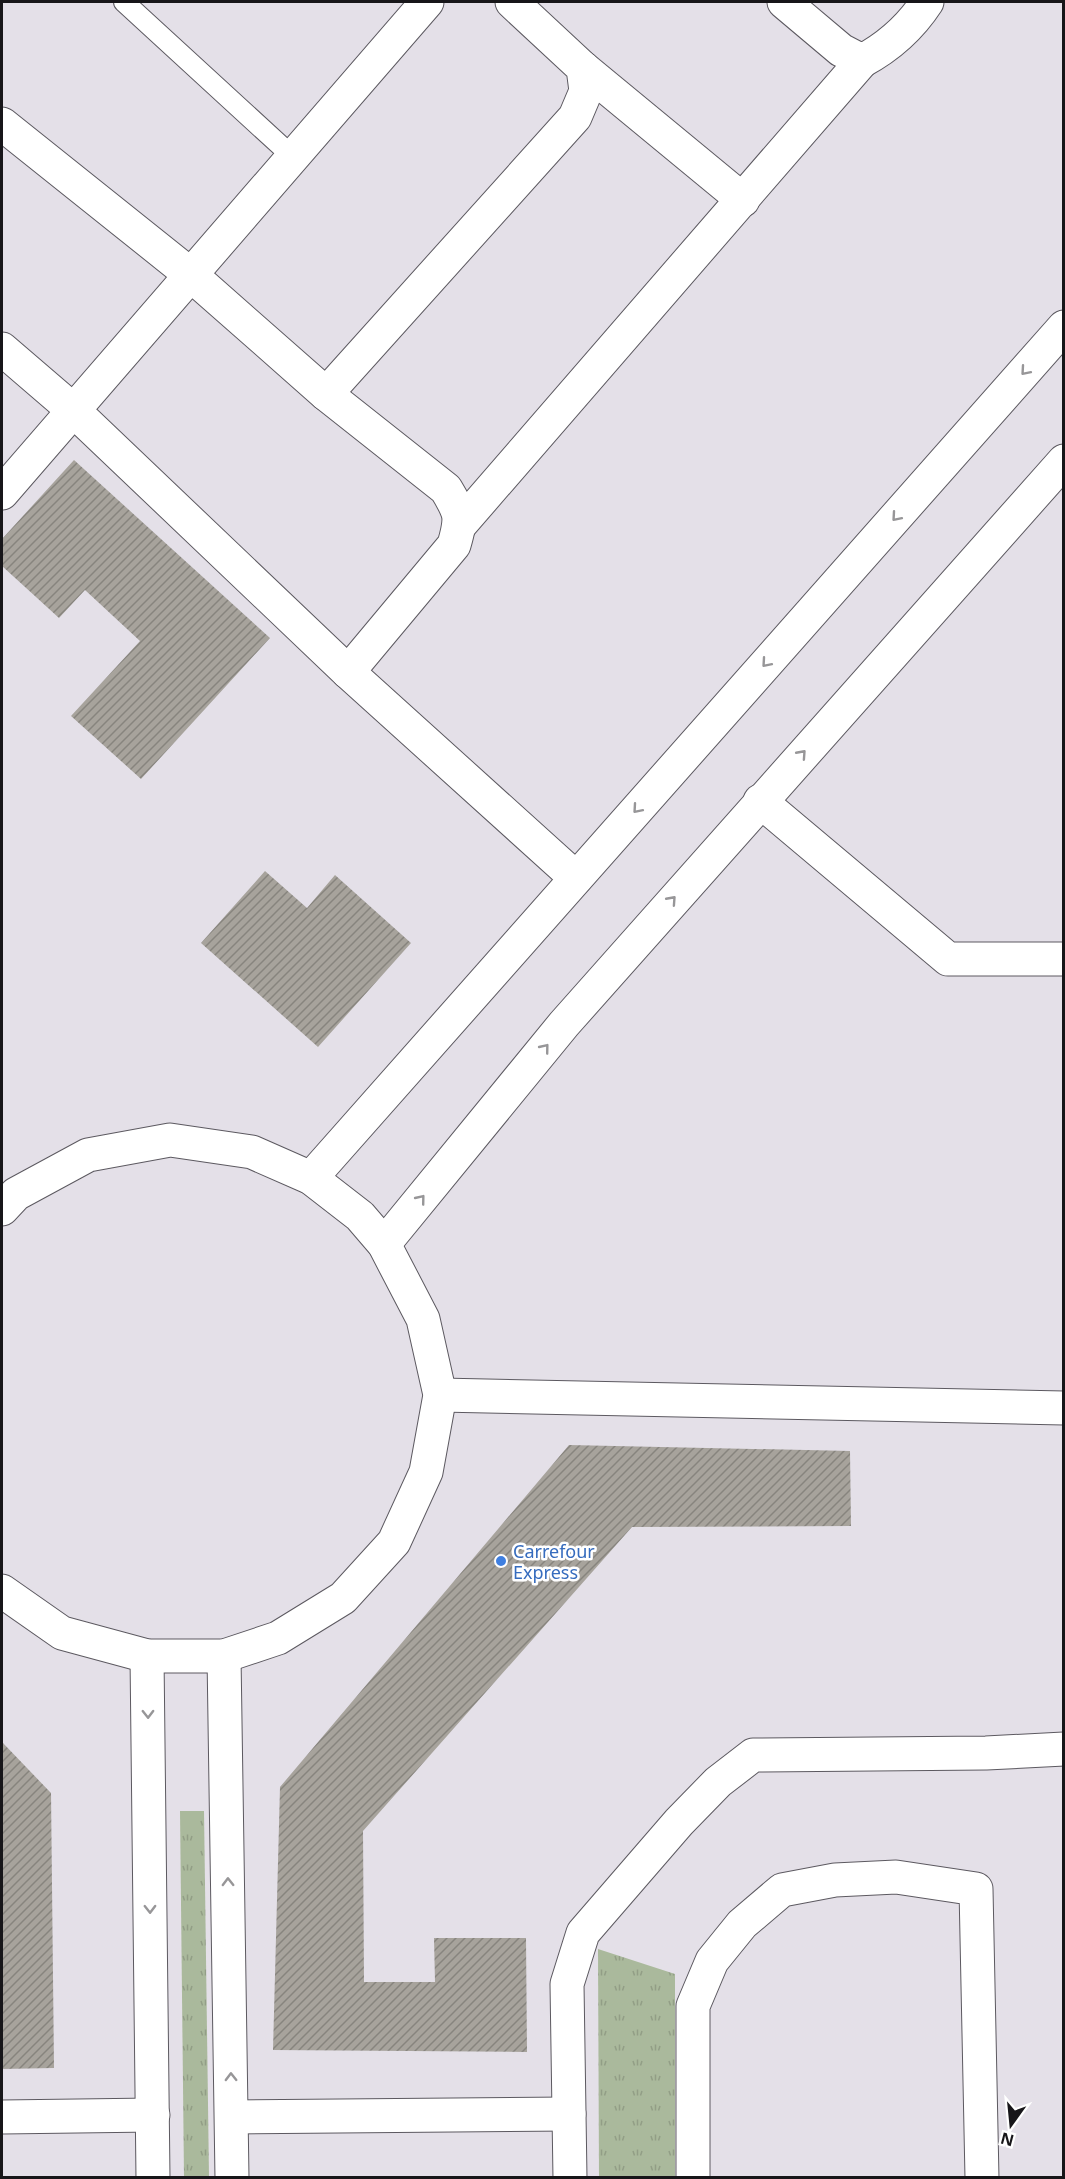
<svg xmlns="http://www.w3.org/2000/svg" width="1065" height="2179" viewBox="0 0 1065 2179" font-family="'Noto Sans',sans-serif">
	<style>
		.grass { fill: url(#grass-tufts) }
		.building { fill: url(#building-hatch) }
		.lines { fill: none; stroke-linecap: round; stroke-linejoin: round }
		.lane-casing { stroke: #5c5960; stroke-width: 22 }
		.street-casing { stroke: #5c5960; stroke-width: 35 }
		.secondary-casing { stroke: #5c5960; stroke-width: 35 }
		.lane { stroke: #fff; stroke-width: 20 }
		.street { stroke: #fff; stroke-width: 33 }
		.secondary { stroke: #fff; stroke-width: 33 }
		.oneway { stroke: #979698 }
		.shop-dot { fill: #3f7fe0; stroke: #fff; stroke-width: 2 }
		.labels { text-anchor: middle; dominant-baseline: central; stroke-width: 5; stroke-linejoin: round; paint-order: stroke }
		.shop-label { font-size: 18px; fill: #366cbe; stroke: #fff; text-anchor: start }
	</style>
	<defs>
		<pattern id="grass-tufts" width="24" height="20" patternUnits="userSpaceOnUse" patternTransform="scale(1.5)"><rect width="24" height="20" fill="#aab99c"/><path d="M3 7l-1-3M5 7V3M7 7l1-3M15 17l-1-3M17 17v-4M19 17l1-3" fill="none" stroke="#929e86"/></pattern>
		<pattern id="building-hatch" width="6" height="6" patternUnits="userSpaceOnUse" patternTransform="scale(1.5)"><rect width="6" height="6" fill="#a7a39c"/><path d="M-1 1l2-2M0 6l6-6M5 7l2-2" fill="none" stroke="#87847e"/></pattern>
	</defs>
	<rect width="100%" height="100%" fill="#e4e0e8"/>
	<g class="grass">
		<polygon points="180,1811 204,1811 209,2177 184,2177"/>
		<polygon points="598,1949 675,1974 675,2177 599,2177"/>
	</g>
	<g class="building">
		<polygon points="74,460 270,638 141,779 71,716 140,641 85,590 59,618 2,566 2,539"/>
		<polygon points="265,871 307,908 335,875 411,943 318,1047 201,943"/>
		<polygon points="569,1445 850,1451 851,1526 632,1527 363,1831 364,1982 435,1982 434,1938 526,1938 527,2052 273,2050 280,1787"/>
		<polygon points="2,1742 51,1793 54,2068 2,2069"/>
	</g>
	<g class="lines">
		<g class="lane-casing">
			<polyline id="lane" points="124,2 293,157"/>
		</g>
		<g class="street-casing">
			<g id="street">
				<path d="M784,2L841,50L862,61C890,46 910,28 927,2"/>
				<polyline points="583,68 743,200"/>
				<path d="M2,124L191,275L326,394L446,489C461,514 462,517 454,545L348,672"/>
				<polyline points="2,349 73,410 348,672 576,878"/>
				<polyline points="326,394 575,117 586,91 583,68 512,2"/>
				<polyline points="2,493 427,2"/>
				<polyline points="459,526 862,61"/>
				<polyline points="760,801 948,959 1064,959"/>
				<polyline points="147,1656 153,2178"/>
				<polyline points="224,1656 232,2178"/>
				<polyline points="2,2117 153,2115"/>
				<polyline points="232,2117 569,2114"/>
				<polyline points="570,2178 567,1984 583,1933 679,1822 718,1782 753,1755 986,1753 1064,1749"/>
				<polyline points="693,2178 693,2006 712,1961 742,1924 782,1890 835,1880 896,1877 976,1889 982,2178"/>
			</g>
		</g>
		<g class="secondary-casing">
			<g id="secondary">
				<polyline points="311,1178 1064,327"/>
				<polyline points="2,1209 16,1194 88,1155 170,1140 252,1152 311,1178 360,1216 384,1244 423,1319 440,1395 426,1472 394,1542 343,1598 278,1638 224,1656 147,1656 62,1633 2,1591"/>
				<polyline points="384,1244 564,1024 1064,461"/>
				<polyline points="440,1395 1064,1408"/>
			</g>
		</g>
		<use href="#lane" class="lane"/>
		<use href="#street" class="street"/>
		<use href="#secondary" class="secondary"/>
	</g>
	<defs><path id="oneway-chevron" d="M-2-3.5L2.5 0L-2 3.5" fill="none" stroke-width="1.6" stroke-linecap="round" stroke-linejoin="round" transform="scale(1.5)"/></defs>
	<g class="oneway">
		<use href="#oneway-chevron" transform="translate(1025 371) rotate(131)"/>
		<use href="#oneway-chevron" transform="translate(896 517) rotate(131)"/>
		<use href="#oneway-chevron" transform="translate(766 663) rotate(131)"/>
		<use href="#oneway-chevron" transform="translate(802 754) rotate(-48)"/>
		<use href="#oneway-chevron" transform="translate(637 809) rotate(131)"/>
		<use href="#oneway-chevron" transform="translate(672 900) rotate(-48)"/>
		<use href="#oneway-chevron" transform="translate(545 1048) rotate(-51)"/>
		<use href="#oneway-chevron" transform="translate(421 1199) rotate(-51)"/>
		<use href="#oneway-chevron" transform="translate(148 1714) rotate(89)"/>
		<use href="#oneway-chevron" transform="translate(228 1882) rotate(-91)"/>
		<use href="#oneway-chevron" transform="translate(150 1909) rotate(89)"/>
		<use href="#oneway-chevron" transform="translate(231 2077) rotate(-91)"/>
	</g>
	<circle class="shop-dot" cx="501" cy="1561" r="6"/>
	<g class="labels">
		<g class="shop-label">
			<text x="513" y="1551">Carrefour<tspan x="513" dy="21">Express</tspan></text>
		</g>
	</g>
	<rect width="1065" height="2179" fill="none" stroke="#171619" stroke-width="6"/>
	<g transform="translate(1011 2125) rotate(195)" stroke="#ffffff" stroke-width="4.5" paint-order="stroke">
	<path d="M0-4.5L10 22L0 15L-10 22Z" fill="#171619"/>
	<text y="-9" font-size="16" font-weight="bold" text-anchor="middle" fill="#171619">N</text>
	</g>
</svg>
